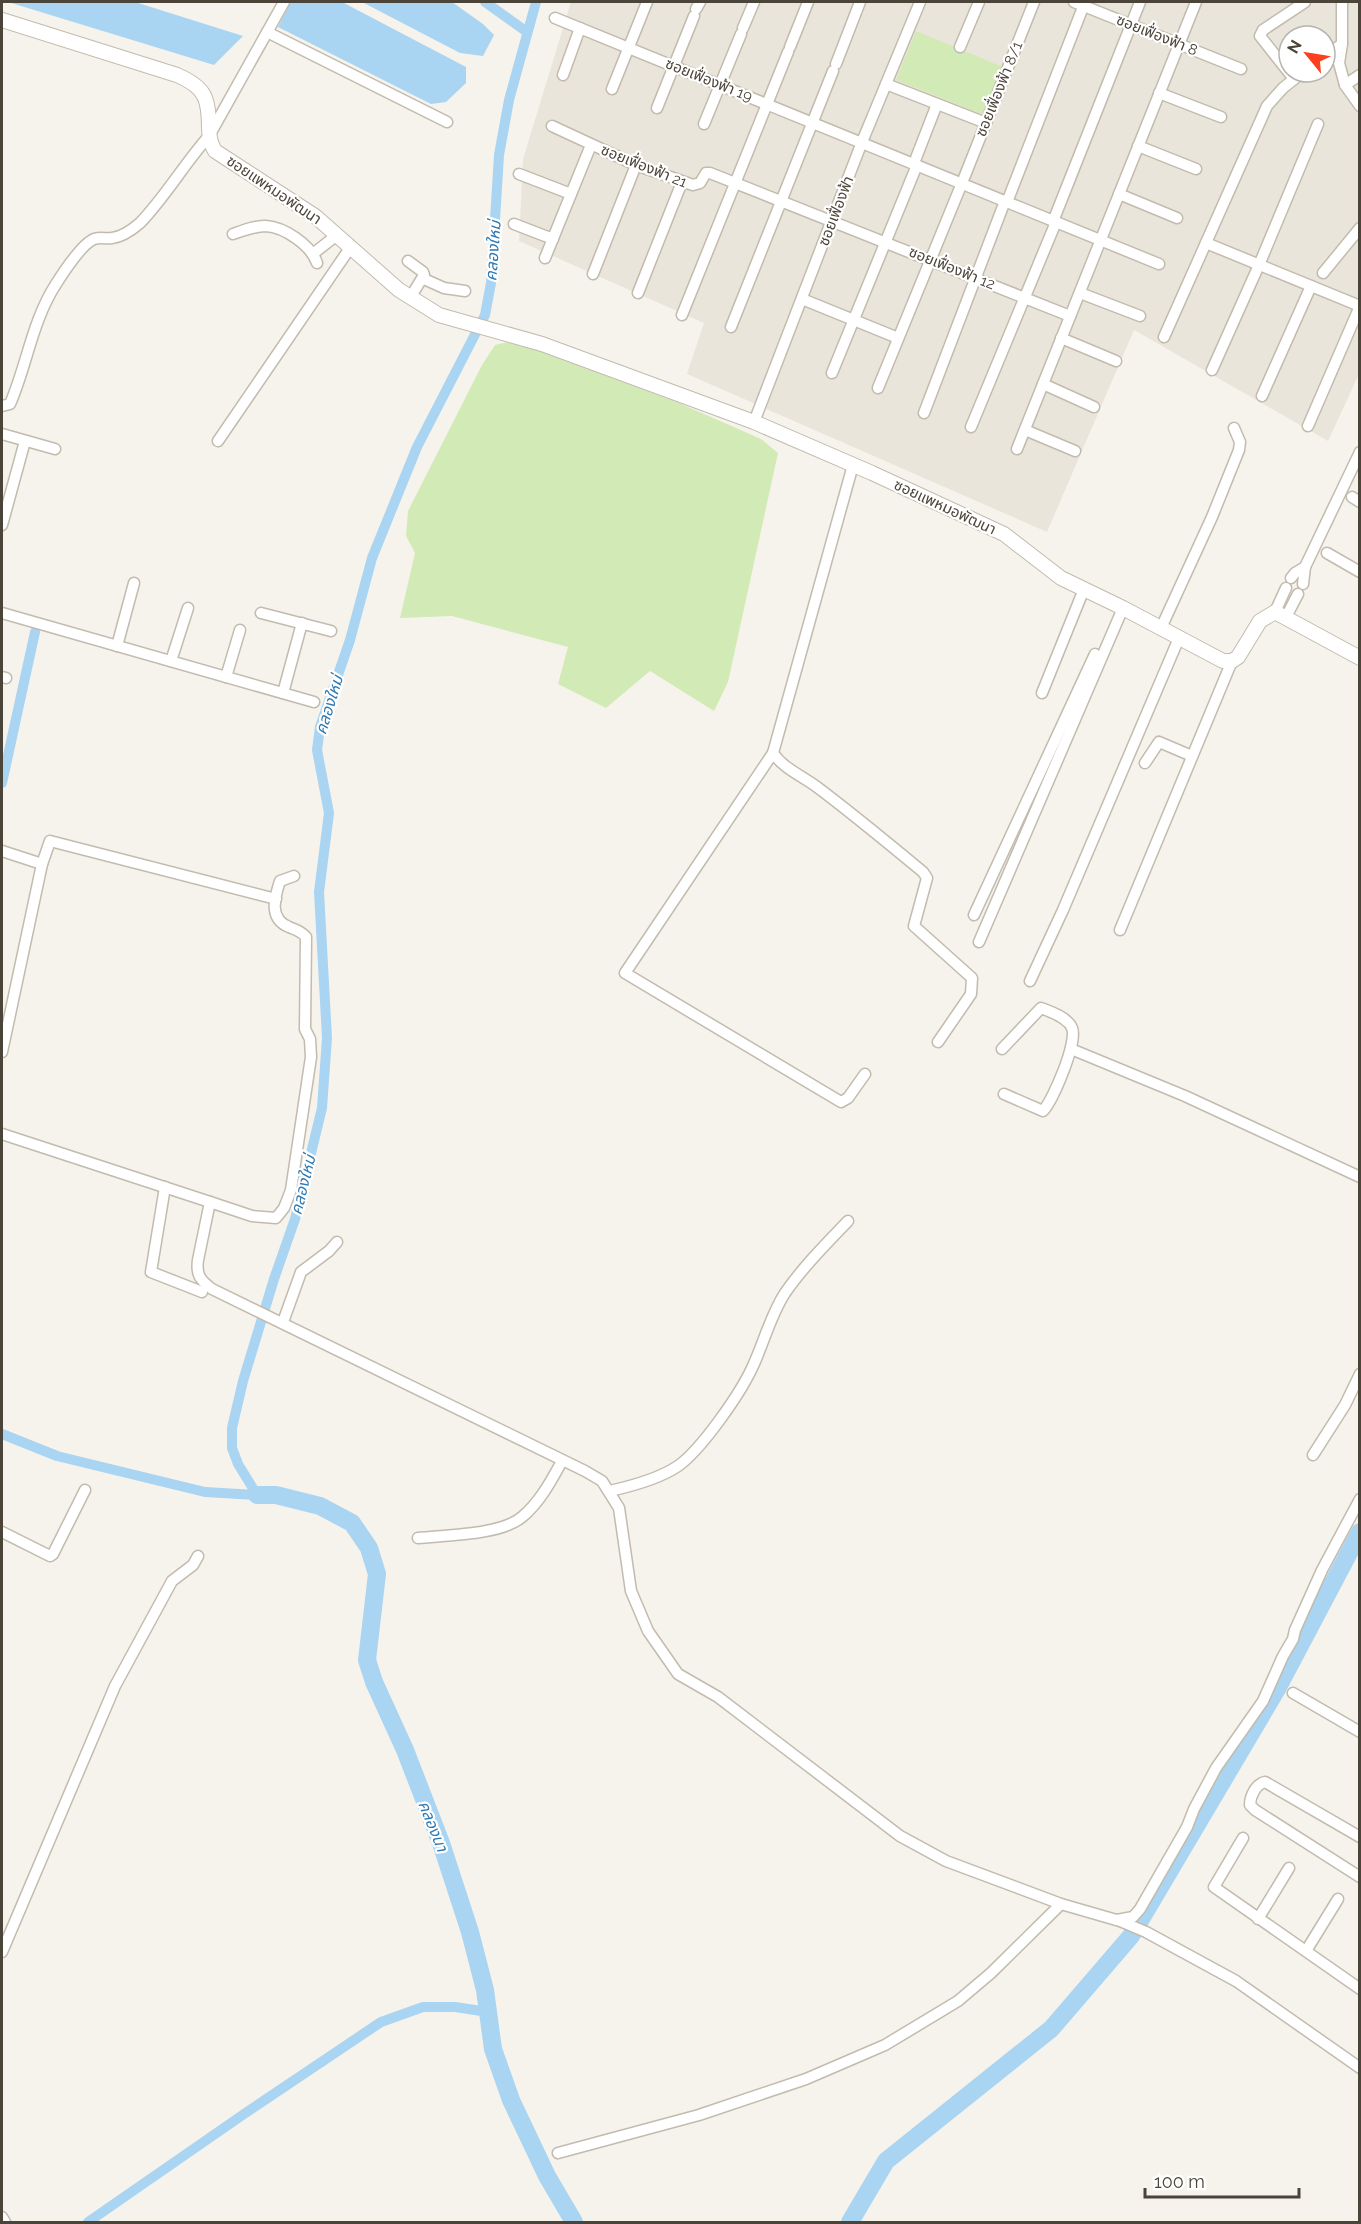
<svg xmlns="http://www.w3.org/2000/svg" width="1361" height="2224" viewBox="0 0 1361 2224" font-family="Raleway,'Noto Sans Thai',sans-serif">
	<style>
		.residential { fill: #eae5da; fill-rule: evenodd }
		.green { fill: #d2eab5 }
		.water { fill: #a9d4f2 }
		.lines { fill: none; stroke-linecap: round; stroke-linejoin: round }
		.canal { stroke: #a9d4f2; stroke-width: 10 }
		.river { stroke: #a9d4f2; stroke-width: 18 }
		.minor-casing { stroke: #c2bbae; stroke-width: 13 }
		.tertiary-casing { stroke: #c2bbae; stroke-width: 16 }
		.minor { stroke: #fff; stroke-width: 10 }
		.tertiary { stroke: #fff; stroke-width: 14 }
		.labels { text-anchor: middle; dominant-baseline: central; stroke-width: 4.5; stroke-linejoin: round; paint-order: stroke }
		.street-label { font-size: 15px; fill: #4b4439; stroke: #fff }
		.water-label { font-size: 16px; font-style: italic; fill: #2e7ab2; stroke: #fff }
	</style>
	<rect width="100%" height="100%" fill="#f6f3ec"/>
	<path class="residential" d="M571,2H1359V374L1328,441L1134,330L1047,532L687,374L704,323L519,241L523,159ZM1289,36H1325V72H1289Z"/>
	<g class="green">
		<polygon points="916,31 1003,67 984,115 896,80"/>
		<polygon points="512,341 679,403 761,439 778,453 728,682 714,711 650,671 606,708 558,684 568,647 452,616 400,618 415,553 406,536 408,511 482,365 495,345"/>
	</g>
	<g class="water">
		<polygon points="8,2 135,2 243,36 214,65"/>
		<polygon points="291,2 342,2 466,67 466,83 446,102 431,104 278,27"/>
		<polygon points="362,2 452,2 483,24 494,35 483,56 460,53"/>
	</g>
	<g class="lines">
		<g class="canal">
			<polyline points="485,2 527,32"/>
			<polyline points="2,783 35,632"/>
			<polyline points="2,1434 57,1456 205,1492 257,1495 238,1464 232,1448 232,1428 243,1381 274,1279 295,1219 322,1108 327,1038 319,892 329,813 317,750 320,727 350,640 372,558 417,447 485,315 491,283 499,155 509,100 536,2"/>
			<polyline points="88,2222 244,2114 381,2022 423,2007 455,2007 488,2012"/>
		</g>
		<g class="river">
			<polyline points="257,1495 276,1495 320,1506 352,1523 369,1548 377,1574 367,1660 374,1682 405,1750 441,1843 470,1932 485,1990 493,2049 511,2100 547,2176 574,2222"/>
			<polyline points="850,2222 886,2161 1051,2029 1131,1936 1277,1689 1360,1532"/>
		</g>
		<g class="minor-casing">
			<g id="minor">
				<polyline points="1074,2 1241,69"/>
				<polyline points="1342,2 1342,44 1339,63 1345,85 1360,106"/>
				<polyline points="696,9 700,2"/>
				<polyline points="555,18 1159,264"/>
				<polyline points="743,28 754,2"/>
				<polyline points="267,32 447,122"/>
				<polyline points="790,47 808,2"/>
				<polyline points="960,47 979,2"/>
				<polyline points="1325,56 1342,44"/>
				<polyline points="836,64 860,2"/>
				<polyline points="563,75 580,28"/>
				<polyline points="1294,79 1260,36 1263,30 1305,2"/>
				<polyline points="886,84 986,123"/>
				<polyline points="1345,85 1360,75"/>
				<polyline points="612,89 647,2"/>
				<polyline points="1159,93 1221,117"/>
				<polyline points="657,108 694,16"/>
				<polyline points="704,124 741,34"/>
				<polyline points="552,126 636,165 693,185 700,183 706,173 710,173 1070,316"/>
				<polyline points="1138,146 1196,169"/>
				<polyline points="916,158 937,104"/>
				<polyline points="519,174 571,194"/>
				<polyline points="964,178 1034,2"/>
				<polyline points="1119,194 1177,218"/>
				<polyline points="1009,197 1085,2"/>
				<polyline points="1054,219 1140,2"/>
				<polyline points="514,224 553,239"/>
				<path d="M233,234C244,230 254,226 266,226C284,227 311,245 317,263"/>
				<polyline points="1206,243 1360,306"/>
				<polyline points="314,253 337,235"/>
				<polyline points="545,258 591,145"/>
				<polyline points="408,261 423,272 424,275 410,298"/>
				<polyline points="1323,273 1360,228"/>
				<polyline points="593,274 636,165"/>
				<polyline points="424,279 444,288 465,291"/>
				<polyline points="638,293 682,182"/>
				<polyline points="1080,293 1140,316"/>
				<polyline points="802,299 898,338"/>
				<polyline points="682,315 788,52"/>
				<polyline points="731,327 833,71"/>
				<polyline points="1164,337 1267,106 1283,88 1303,72"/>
				<polyline points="1061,338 1116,361"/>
				<polyline points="1212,370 1259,265 1318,124"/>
				<polyline points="832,373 917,165"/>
				<polyline points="1043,384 1094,407"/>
				<polyline points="878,388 962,183"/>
				<polyline points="1262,396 1311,286"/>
				<path d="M2,406L10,404C27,365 32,321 56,284C63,273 82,244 94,239C101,237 106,239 112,238C122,237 133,229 140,223C166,196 184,164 209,136L284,2"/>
				<polyline points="924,413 1005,201"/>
				<polyline points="754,422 862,142 920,2"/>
				<polyline points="1308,426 1360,306"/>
				<polyline points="971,427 1056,222"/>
				<polyline points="1025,430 1075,451"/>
				<polyline points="2,434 55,449"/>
				<polyline points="218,441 350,248"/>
				<polyline points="1017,449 1196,2"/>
				<path d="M853,465L773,753C783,768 802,776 817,787C853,814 888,843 923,872L927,878L914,926L972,978L971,994L938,1042"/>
				<polyline points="1352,497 1360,502"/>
				<polyline points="2,525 25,441"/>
				<polyline points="1327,553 1360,572"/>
				<polyline points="1291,578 1295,573 1305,567"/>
				<polyline points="1303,584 1305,567 1360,452"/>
				<polyline points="1275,612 1286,588"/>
				<polyline points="2,613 314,702"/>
				<polyline points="261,613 331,631"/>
				<polyline points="1286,617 1298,594"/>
				<polyline points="1161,628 1212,517 1239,450 1240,442 1234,428"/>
				<polyline points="117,646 134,583"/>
				<polyline points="171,661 188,608"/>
				<polyline points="2,677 6,678"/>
				<polyline points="226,677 240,630"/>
				<polyline points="283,693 302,623"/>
				<polyline points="1042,693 1084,589"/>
				<polyline points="773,753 625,973 841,1102 848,1098 865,1074"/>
				<polyline points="1145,763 1159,742 1192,756"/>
				<polyline points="2,851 42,864"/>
				<path d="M294,876L280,881C274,899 269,919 289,927C296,930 301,931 306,937L305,1029L310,1039L311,1057L291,1190L284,1208L276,1218L252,1216L210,1202L198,1260C196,1275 200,1280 212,1289L585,1471L602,1481L619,1508L631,1591L648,1631L678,1674L718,1697L900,1836L946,1861L1061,1904L1120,1921L1146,1932L1236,1981L1360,2068"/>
				<polyline points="974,915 1095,654"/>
				<polyline points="1120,930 1232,661"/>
				<polyline points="979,942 1123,608"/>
				<polyline points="1030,981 1063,910 1179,638"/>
				<path d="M1002,1049L1041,1008C1052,1012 1068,1018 1072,1028C1078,1042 1053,1100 1043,1111L1004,1094"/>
				<polyline points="1071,1049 1185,1096 1360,1177"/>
				<polyline points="2,1052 42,864 50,841 276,899"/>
				<polyline points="2,1134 210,1202"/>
				<polyline points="165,1187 151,1272 202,1292"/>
				<polyline points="283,1322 301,1272 329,1251 337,1242"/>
				<polyline points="1313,1455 1345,1405 1360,1374"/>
				<path d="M610,1491C632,1486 659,1479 678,1466C701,1450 740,1394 752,1368C764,1343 770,1316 785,1293C803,1267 826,1244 848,1221"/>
				<polyline points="2,1532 50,1556 53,1554 85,1490"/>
				<path d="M418,1538C446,1535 501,1535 522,1517C540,1502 551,1481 562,1461"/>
				<polyline points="1293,1693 1360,1732"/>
				<path d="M1360,1837L1265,1782C1256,1784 1250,1796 1250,1805L1255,1810L1360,1877"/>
				<polyline points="1243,1838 1214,1887 1360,1989"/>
				<polyline points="1258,1919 1289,1868"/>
				<polyline points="1117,1920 1133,1917 1140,1909 1187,1827 1194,1809 1216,1768 1263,1701 1283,1656 1293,1639 1295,1630 1322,1570 1360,1499"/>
				<polyline points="1306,1951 1338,1899"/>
				<polyline points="2,1952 115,1686 172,1581 193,1565 198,1556"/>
				<polyline points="558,2153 699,2115 806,2079 885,2045 958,2001 991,1973 1061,1904"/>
				<polyline points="2,2217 5,2222"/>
			</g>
		</g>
		<g class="tertiary-casing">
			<path id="tertiary" d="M2,20L177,75C205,87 209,98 209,128C209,137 210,143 215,151L315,216L399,290L439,315L542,344L754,422L872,473L1004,534L1061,578L1123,608L1223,661H1232L1238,657L1260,621L1275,612L1360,658"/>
		</g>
		<use href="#minor" class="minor"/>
		<use href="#tertiary" class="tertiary"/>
	</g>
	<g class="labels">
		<g class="street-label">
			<text transform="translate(1157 35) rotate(22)">ซอยเฟื่องฟ้า 8</text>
			<text transform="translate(709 80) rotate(22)">ซอยเฟื่องฟ้า 19</text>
			<text transform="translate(999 89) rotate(-68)">ซอยเฟื่องฟ้า 8/1</text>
			<text transform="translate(644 166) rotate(22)">ซอยเฟื่องฟ้า 21</text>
			<text transform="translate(274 190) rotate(34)">ซอยแพหมอพัฒนา</text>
			<text transform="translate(836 211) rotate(-69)">ซอยเฟื่องฟ้า</text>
			<text transform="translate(952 268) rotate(22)">ซอยเฟื่องฟ้า 12</text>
			<text transform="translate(945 507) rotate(25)">ซอยแพหมอพัฒนา</text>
		</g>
		<g class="water-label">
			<text transform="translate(493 251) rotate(-86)">คลองใหม่</text>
			<text transform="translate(329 705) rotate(-73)">คลองใหม่</text>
			<text transform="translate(303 1185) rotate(-76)">คลองใหม่</text>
			<text transform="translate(433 1826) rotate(68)">คลองนา</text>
		</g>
	</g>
	<rect width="1361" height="2224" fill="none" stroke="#4b4439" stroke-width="6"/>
	<g transform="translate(1307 54) rotate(300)"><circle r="28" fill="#ffffff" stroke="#b7b4b0" stroke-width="1.5"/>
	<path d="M0-4.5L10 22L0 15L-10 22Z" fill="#fc3f1d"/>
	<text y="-9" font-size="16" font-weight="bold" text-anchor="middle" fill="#4b4439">N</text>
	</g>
	<path d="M1145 2188v9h154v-9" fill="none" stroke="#4b4439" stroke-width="3"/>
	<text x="1154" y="2188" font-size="18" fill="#4b4439" stroke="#ffffff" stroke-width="4.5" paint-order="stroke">100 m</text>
</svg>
